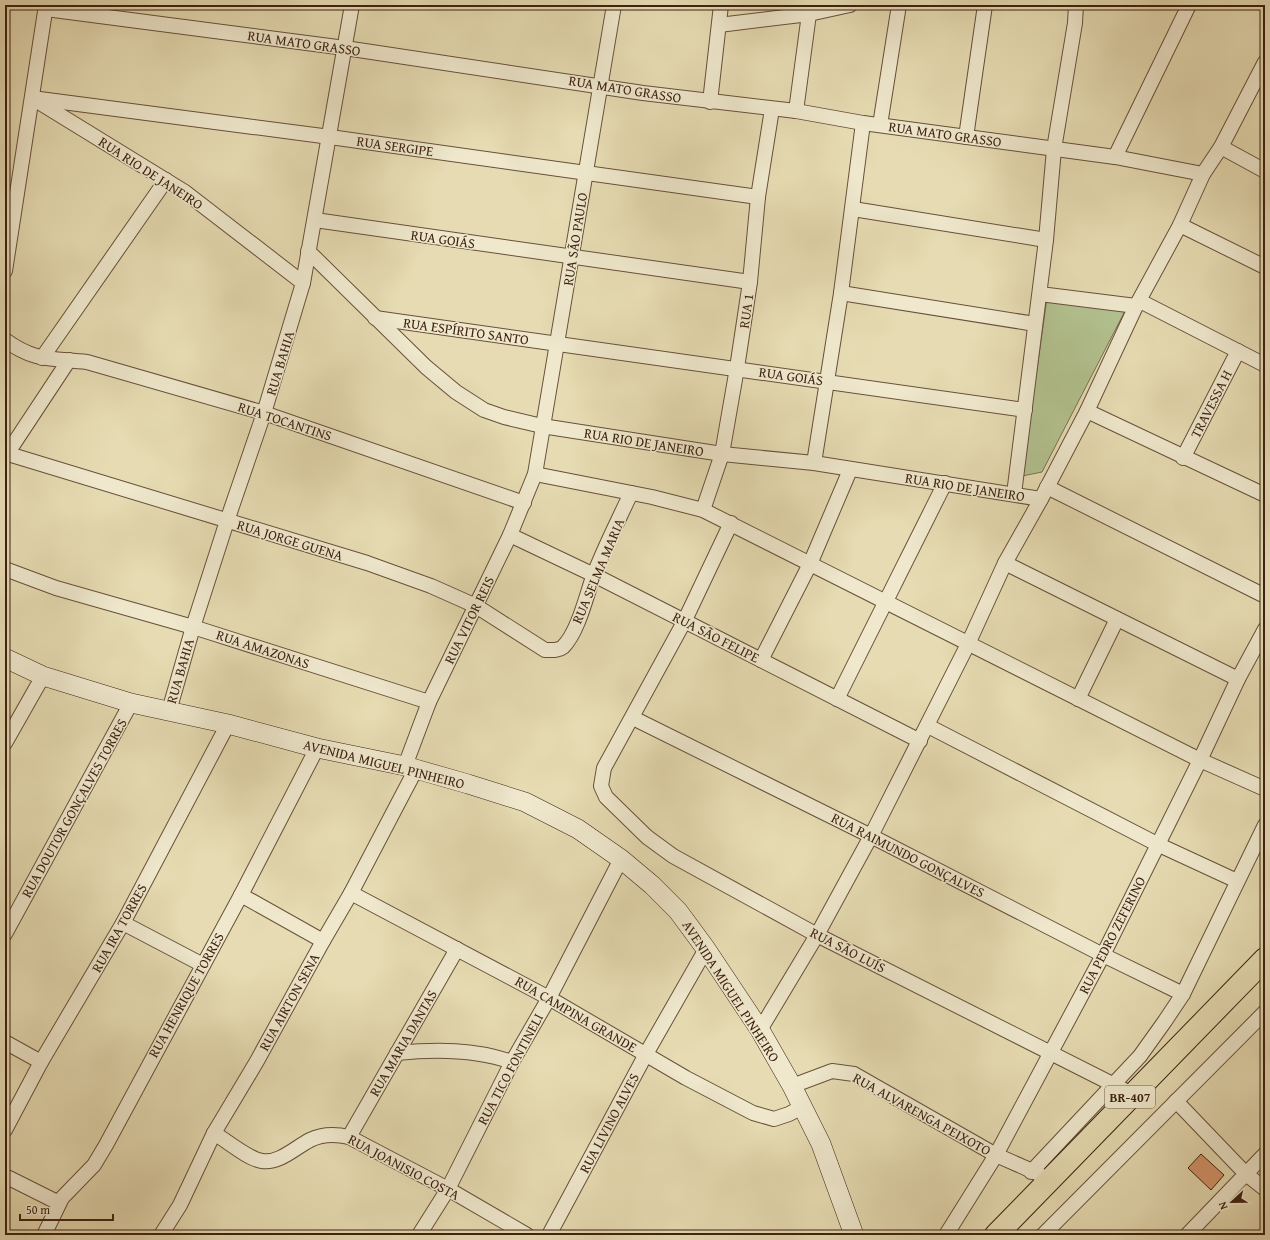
<svg xmlns="http://www.w3.org/2000/svg" width="1270" height="1240" viewBox="0 0 1270 1240" font-family="'Gentium Book Plus',serif">
	<style>
		.green { fill: #b2c18f; stroke: #787250 }
		.building { fill: #d6966b; stroke: #3d2212 }
		.lines { fill: none; stroke-linecap: round; stroke-linejoin: round }
		.street-casing { stroke: #67503a; stroke-width: 16 }
		.secondary-casing { stroke: #3d2212; stroke-width: 20 }
		.highway-casing { stroke: #3d2212; stroke-width: 24 }
		.street { stroke: #efe8cd; stroke-width: 14 }
		.secondary { stroke: #efe8cd; stroke-width: 19 }
		.highway { stroke: #e6dbb2; stroke-width: 22 }
		.labels { text-anchor: middle; dominant-baseline: central; stroke-width: 3; stroke-linejoin: round; paint-order: stroke }
		.shield { fill: #efe8cd; stroke: #725d4a; stroke-width: 1 }
		.shield-label { font-size: 13px; font-weight: bold; fill: #3d2212 }
		.street-label { font-size: 14px; fill: #3d2212; stroke: #efe8cd }
	</style>
	<rect width="100%" height="100%" fill="#e6dbb2"/>
	<filter id="stains"><feTurbulence type="fractalNoise" baseFrequency=".005" numOctaves="4"/><feColorMatrix values="0 0 0 0 .2 0 0 0 0 .09 0 0 0 0 .02 0 0 0 .5 -.17"/></filter>
	<radialGradient id="worn" r=".72"><stop offset=".6" stop-color="#630" stop-opacity="0"/><stop offset="1" stop-color="#630" stop-opacity=".3"/></radialGradient>
	<polygon class="green" points="1047,298 1126,309 1042,472 1022,476"/>
	<polygon class="building" points="1201,1154 1224,1175 1211,1190 1188,1168"/>
	<g class="lines">
		<g class="street-casing">
			<g id="street">
				<polyline points="46,9 345,48 643,93 796,111 863,123 1115,157 1203,174"/>
				<polyline points="719,25 809,14 850,5"/>
				<polyline points="32,98 330,137 758,197"/>
				<polyline points="37,101 185,192 303,283"/>
				<polyline points="710,102 721,5"/>
				<polyline points="796,111 809,14"/>
				<polyline points="880,125 899,5"/>
				<polyline points="966,137 985,5"/>
				<polyline points="1221,147 1265,171"/>
				<polyline points="1115,157 1189,5"/>
				<polyline points="853,209 1046,240"/>
				<polyline points="315,220 750,282"/>
				<polyline points="1180,225 1265,267"/>
				<polyline points="308,251 426,367 456,392 484,410 504,417 542,426 722,454 814,463 1041,499"/>
				<polyline points="5,271 46,5"/>
				<polyline points="841,293 1035,324"/>
				<polyline points="1040,294 1136,306"/>
				<polyline points="1140,301 1265,365"/>
				<polyline points="375,318 1025,410"/>
				<path d="M5,340C35,362 52,358 87,362L264,413L524,503"/>
				<polyline points="42,358 166,180"/>
				<polyline points="1087,411 1265,495"/>
				<path d="M5,453L367,563L431,586L476,606L545,650C551,650 558,651 563,647C578,632 586,597 593,577C604,548 618,521 631,493"/>
				<polyline points="5,457 69,360"/>
				<polyline points="1183,458 1238,351"/>
				<polyline points="814,463 841,293 863,123"/>
				<polyline points="535,474 652,497 703,510 1200,760 1265,789"/>
				<polyline points="1047,487 1265,596"/>
				<polyline points="1014,494 1046,240 1054,149 1075,23 1076,5"/>
				<polyline points="703,510 722,454 737,368 750,282 758,197 772,109"/>
				<polyline points="731,523 684,622 604,768 601,786 606,797 647,837 673,856 817,935 1132,1094"/>
				<polyline points="510,535 594,575 920,741"/>
				<polyline points="1005,563 1238,679"/>
				<polyline points="5,569 56,588 193,627 429,702"/>
				<polyline points="761,660 810,564 850,470"/>
				<polyline points="837,699 945,483"/>
				<polyline points="1078,699 1117,619"/>
				<polyline points="169,711 193,627 227,521 264,413 303,283 352,5"/>
				<polyline points="633,718 871,836 1103,955 1183,994"/>
				<polyline points="928,726 1157,844 1237,881"/>
				<polyline points="5,743 43,676"/>
				<polyline points="405,766 429,702 510,535 535,474 614,5"/>
				<polyline points="351,893 549,998 686,1078 753,1113 774,1119 789,1114 802,1107"/>
				<polyline points="241,895 323,941"/>
				<polyline points="123,923 203,965"/>
				<polyline points="5,934 131,703"/>
				<polyline points="760,1030 817,935 871,836 968,644 1005,563 1041,499 1087,411 1136,306 1180,225 1203,174 1221,147 1265,62"/>
				<polyline points="5,1042 41,1062"/>
				<path d="M397,1053C436,1049 475,1049 512,1062"/>
				<polyline points="792,1086 832,1071 854,1074 996,1155 1039,1174"/>
				<polyline points="1176,1101 1246,1174 1265,1189"/>
				<polyline points="5,1130 41,1062 123,923 228,724"/>
				<path d="M214,1133C227,1141 248,1159 262,1161C279,1164 296,1147 310,1140C322,1134 336,1134 349,1137L448,1189L527,1235"/>
				<polyline points="349,1137 457,949"/>
				<polyline points="1031,1172 1140,1056 1165,1021 1183,994 1265,825"/>
				<polyline points="5,1176 59,1203"/>
				<polyline points="44,1235 62,1198 94,1165 106,1145 241,895 317,748"/>
				<polyline points="161,1235 180,1205 214,1133 257,1061 323,941 351,893 416,769"/>
				<polyline points="419,1235 448,1189 512,1062 549,998 621,859"/>
				<polyline points="549,1235 646,1054 706,949"/>
				<polyline points="946,1235 996,1155 1103,955 1200,760 1238,679 1265,629"/>
				<polyline points="1043,1235 1265,1012"/>
				<polyline points="1187,1235 1265,1154"/>
			</g>
		</g>
		<g class="secondary-casing">
			<polyline id="secondary" points="5,658 43,676 131,703 228,724 317,748 405,766 468,784 525,802 578,829 621,859 652,885 678,911 706,949 760,1030 792,1086 821,1144 854,1235"/>
		</g>
		<g class="highway-casing">
			<polyline id="highway" points="996,1235 1265,959"/>
		</g>
		<use href="#street" class="street"/>
		<use href="#secondary" class="secondary"/>
		<use href="#highway" class="highway"/>
	</g>
	<g class="labels">
		<rect class="shield" x="1105" y="1086" width="50" height="22" rx="3"/>
		<g class="shield-label">
			<text x="1130" y="1097">BR-407</text>
		</g>
		<g class="street-label">
			<text transform="translate(304 43) rotate(8)">RUA MATO GRASSO</text>
			<text transform="translate(625 89) rotate(9)">RUA MATO GRASSO</text>
			<text transform="translate(945 134) rotate(8)">RUA MATO GRASSO</text>
			<text transform="translate(395 146) rotate(8)">RUA SERGIPE</text>
			<text transform="translate(151 173) rotate(33)">RUA RIO DE JANEIRO</text>
			<text transform="translate(443 239) rotate(8)">RUA GOIÁS</text>
			<text transform="translate(575 239) rotate(-81)">RUA SÃO PAULO</text>
			<text transform="translate(746 311) rotate(-82)">RUA 1</text>
			<text transform="translate(466 331) rotate(8)">RUA ESPÍRITO SANTO</text>
			<text transform="translate(280 363) rotate(-73)">RUA BAHIA</text>
			<text transform="translate(791 376) rotate(8)">RUA GOIÁS</text>
			<text transform="translate(1211 404) rotate(-63)">TRAVESSA H</text>
			<text transform="translate(285 421) rotate(18)">RUA TOCANTINS</text>
			<text transform="translate(644 442) rotate(9)">RUA RIO DE JANEIRO</text>
			<text transform="translate(965 487) rotate(9)">RUA RIO DE JANEIRO</text>
			<text transform="translate(290 540) rotate(17)">RUA JORGE GUENA</text>
			<text transform="translate(598 571) rotate(-67)">RUA SELMA MARIA</text>
			<text transform="translate(469 620) rotate(-64)">RUA VITOR REIS</text>
			<text transform="translate(716 637) rotate(27)">RUA SÃO FELIPE</text>
			<text transform="translate(263 649) rotate(18)">RUA AMAZONAS</text>
			<text transform="translate(180 671) rotate(-74)">RUA BAHIA</text>
			<text transform="translate(384 764) rotate(14)">AVENIDA MIGUEL PINHEIRO</text>
			<text transform="translate(74 808) rotate(-61)">RUA DOUTOR GONÇALVES TORRES</text>
			<text transform="translate(908 855) rotate(27)">RUA RAIMUNDO GONÇALVES</text>
			<text transform="translate(119 928) rotate(-61)">RUA IRA TORRES</text>
			<text transform="translate(1112 935) rotate(-63)">RUA PEDRO ZEFERINO</text>
			<text transform="translate(848 950) rotate(27)">RUA SÃO LUÍS</text>
			<text transform="translate(731 991) rotate(57)">AVENIDA MIGUEL PINHEIRO</text>
			<text transform="translate(186 995) rotate(-61)">RUA HENRIQUE TORRES</text>
			<text transform="translate(289 1002) rotate(-61)">RUA AIRTON SENA</text>
			<text transform="translate(576 1014) rotate(30)">RUA CAMPINA GRANDE</text>
			<text transform="translate(403 1043) rotate(-60)">RUA MARIA DANTAS</text>
			<text transform="translate(510 1069) rotate(-62)">RUA TICO FONTINELI</text>
			<text transform="translate(922 1114) rotate(29)">RUA ALVARENGA PEIXOTO</text>
			<text transform="translate(609 1123) rotate(-62)">RUA LIVINO ALVES</text>
			<text transform="translate(404 1167) rotate(28)">RUA JOANISIO COSTA</text>
		</g>
	</g>
	<rect width="1270" height="1240" fill="none" stroke="#e6dbb2" stroke-width="20"/>
	<rect x="6" y="6" width="1258" height="1228" fill="none" stroke="#3d2212" stroke-width="2"/>
	<rect x="10" y="10" width="1250" height="1220" fill="none" stroke="#3d2212"/>
	<g transform="translate(1232 1202) rotate(248)" stroke="#efe8cd" stroke-width="3" paint-order="stroke">
	<path d="M0-3L7 15L0 10L-7 15Z" fill="#3d2212"/>
	<text y="-6" font-size="11" font-weight="bold" text-anchor="middle" fill="#3d2212">N</text>
	</g>
	<path d="M20 1214v6h93v-6" fill="none" stroke="#3d2212" stroke-width="2"/>
	<text x="26" y="1214" font-size="12" fill="#3d2212" stroke="#efe8cd" stroke-width="3" paint-order="stroke">50 m</text>
	<rect width="100%" height="100%" filter="url(#stains)"/>
	<rect width="100%" height="100%" fill="url(#worn)"/>
</svg>
